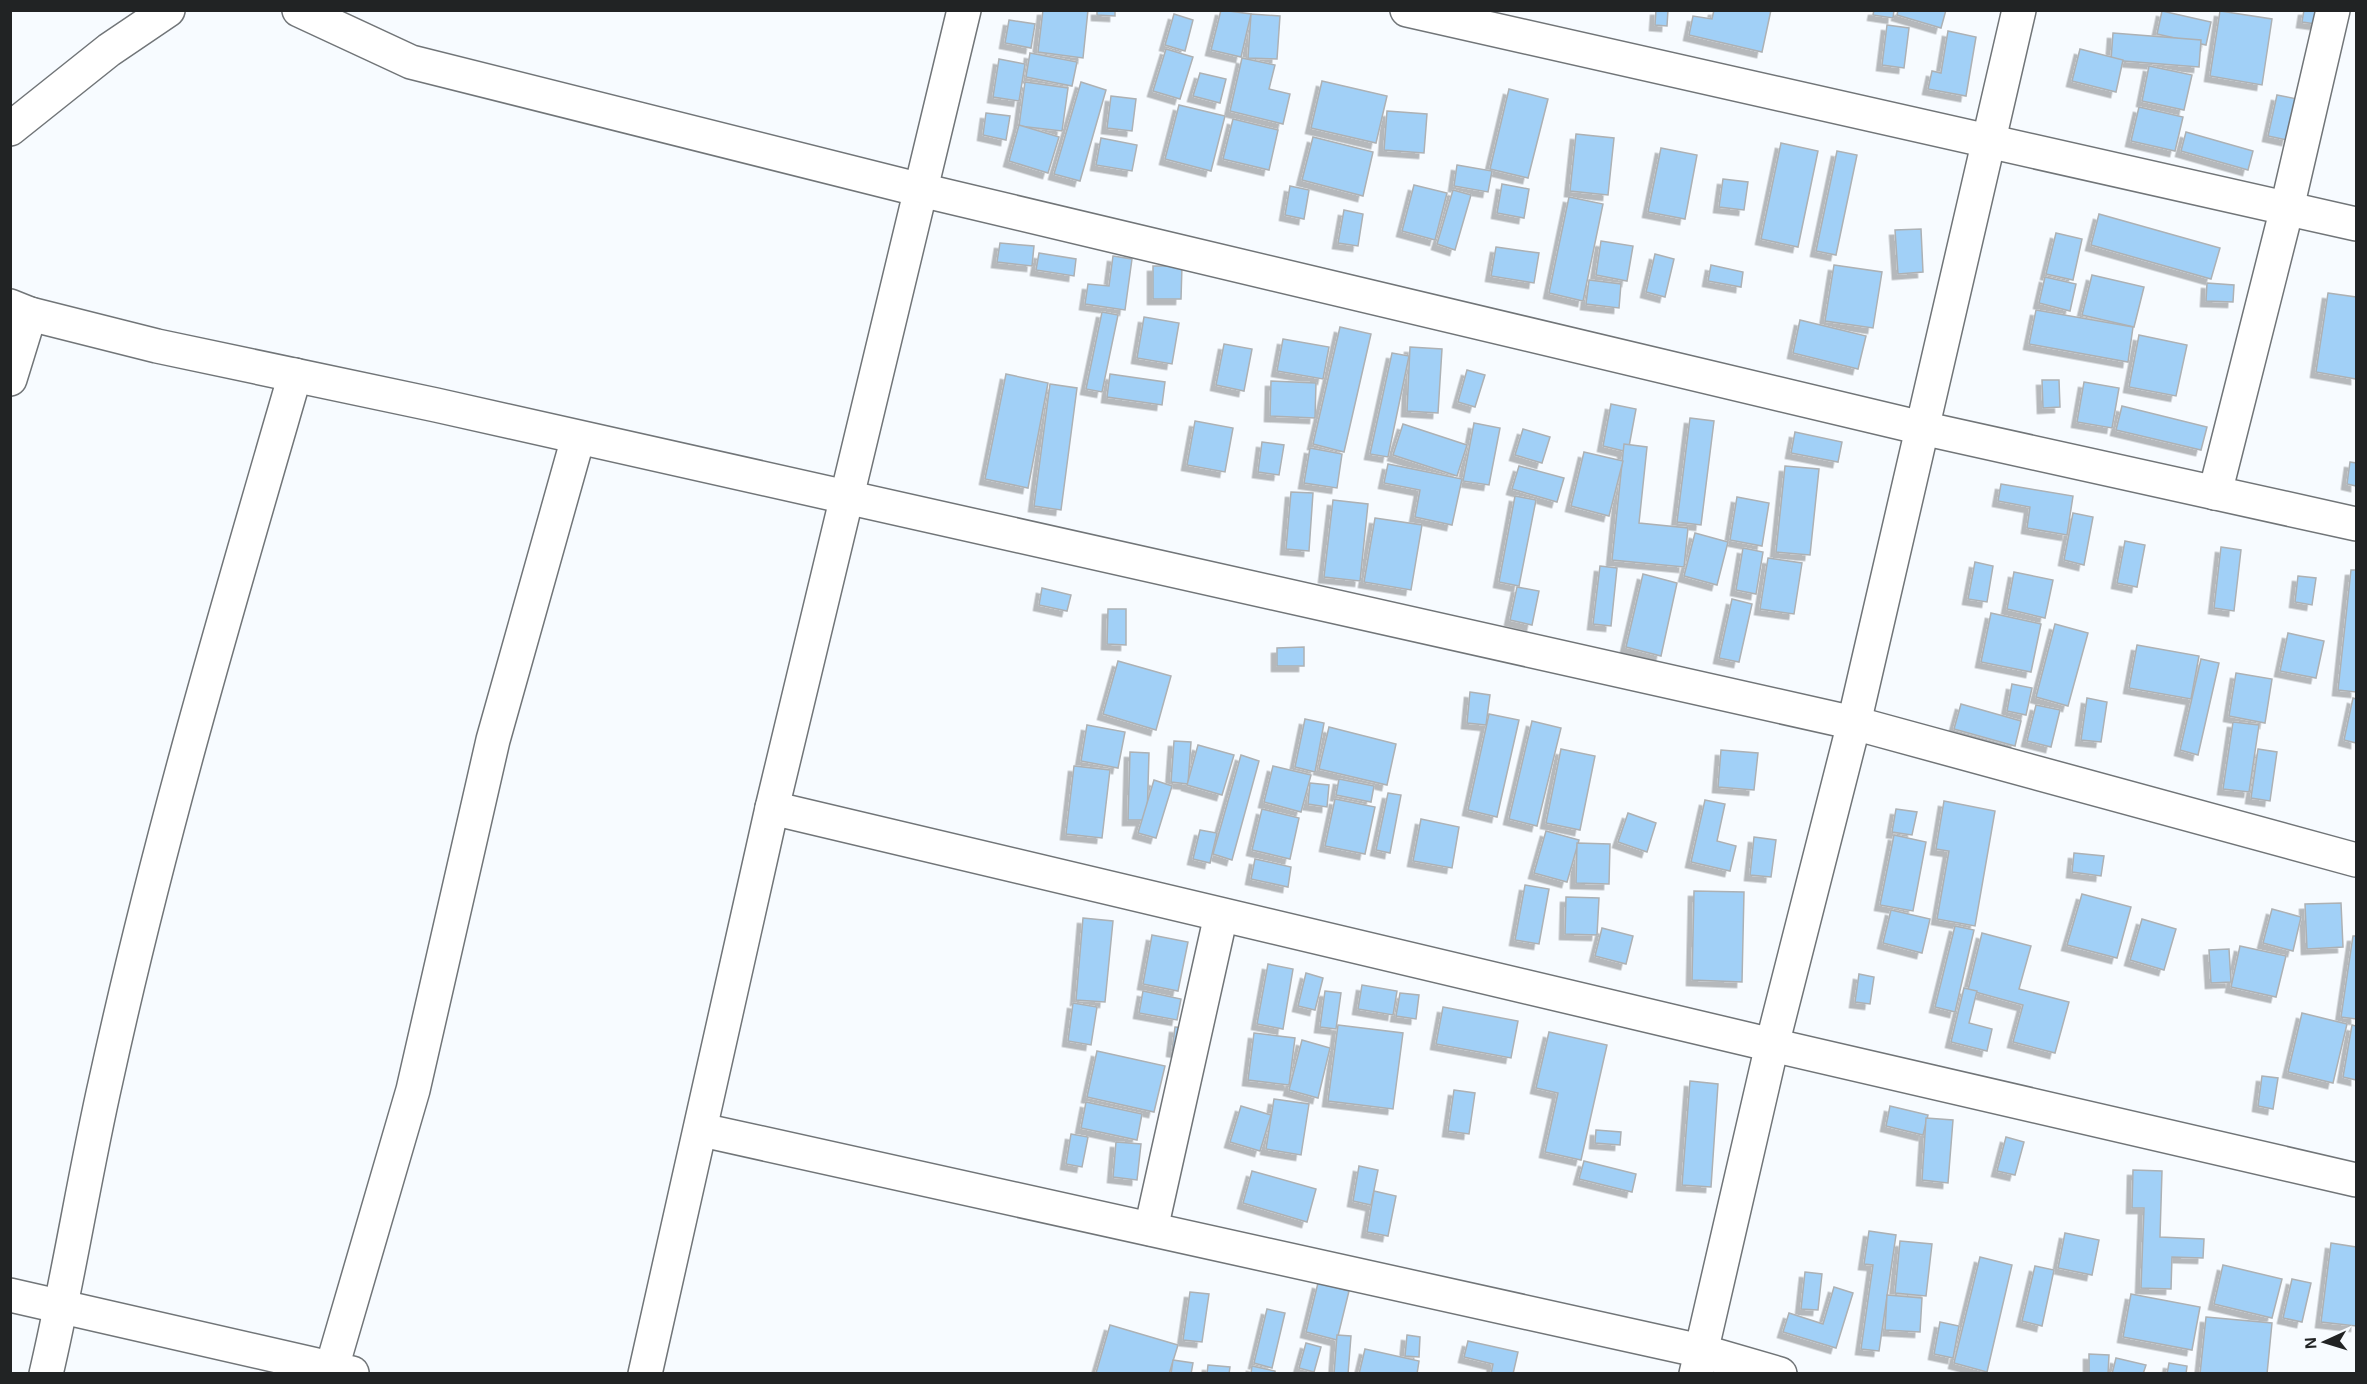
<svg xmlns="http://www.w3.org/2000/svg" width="2367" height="1384" viewBox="0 0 2367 1384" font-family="Arial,sans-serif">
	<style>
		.building { fill: #a1d0f7; stroke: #adb1b4; stroke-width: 1.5; filter: url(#shadow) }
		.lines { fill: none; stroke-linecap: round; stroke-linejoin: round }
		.minor-casing { stroke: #717578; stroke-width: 36 }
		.minor { stroke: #fff; stroke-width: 33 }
	</style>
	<defs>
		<filter id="shadow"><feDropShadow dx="-5.5" dy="5.5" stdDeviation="0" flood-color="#0004"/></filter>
	</defs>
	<rect width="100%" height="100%" fill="#f7fbff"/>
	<g class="building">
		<polygon points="1043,10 1088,10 1083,58 1038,52"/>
		<polygon points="1097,10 1115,10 1115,16 1097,15"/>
		<polygon points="1221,10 1251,14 1241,57 1211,50"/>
		<polygon points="1656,10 1668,10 1667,26 1655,25"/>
		<polygon points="1714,10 1771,10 1762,52 1689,35 1693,16 1712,19"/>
		<polygon points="1874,10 1894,10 1893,18 1873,15"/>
		<polygon points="1898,10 1946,10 1941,28 1897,15"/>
		<polygon points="2304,10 2326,10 2323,25 2302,22"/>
		<polygon points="2162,11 2211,22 2206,45 2157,34"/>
		<polygon points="2220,11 2272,19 2262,85 2210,76"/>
		<polygon points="1174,14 1193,20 1185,51 1165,45"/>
		<polygon points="1251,14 1280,16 1277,59 1248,58"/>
		<polygon points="1009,20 1035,24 1031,48 1005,43"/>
		<polygon points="1887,25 1909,28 1904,68 1882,65"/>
		<polygon points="1948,31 1976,37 1966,96 1928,89 1932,71 1941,73"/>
		<polygon points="2113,33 2201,40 2199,67 2111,60"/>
		<polygon points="1166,49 1193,57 1180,99 1153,91"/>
		<polygon points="2080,49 2123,60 2116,92 2072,81"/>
		<polygon points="1030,53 1077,62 1072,86 1026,77"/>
		<polygon points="1242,58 1275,65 1269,89 1290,94 1283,124 1230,111"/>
		<polygon points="999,59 1025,64 1019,101 993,97"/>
		<polygon points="2149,66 2192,75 2184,110 2142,101"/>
		<polygon points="1200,73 1226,79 1220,103 1193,96"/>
		<polygon points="1322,81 1387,96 1376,143 1311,128"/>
		<polygon points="1025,82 1068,88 1062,131 1019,126"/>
		<polygon points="1081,82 1106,90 1080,181 1054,174"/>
		<polygon points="1509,89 1548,99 1528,178 1490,169"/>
		<polygon points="2277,95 2297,99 2287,140 2268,136"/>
		<polygon points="1111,96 1136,99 1132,131 1107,128"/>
		<polygon points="1179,105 1225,116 1211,171 1165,159"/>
		<polygon points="2139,107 2183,117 2175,151 2131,141"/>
		<polygon points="1387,111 1427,114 1424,153 1384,150"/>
		<polygon points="986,113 1010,116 1006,140 983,135"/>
		<polygon points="1233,119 1278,130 1269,170 1223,159"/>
		<polygon points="1019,125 1059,137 1048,173 1009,161"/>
		<polygon points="2186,132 2253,151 2248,170 2181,151"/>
		<polygon points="1576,134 1614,138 1608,195 1570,191"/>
		<polygon points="1313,137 1373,152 1363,196 1302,180"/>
		<polygon points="1101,138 1137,145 1132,171 1096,165"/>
		<polygon points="1781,143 1818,151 1798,247 1761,239"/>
		<polygon points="1661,148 1697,155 1685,219 1648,212"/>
		<polygon points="1837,151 1857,155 1836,255 1816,251"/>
		<polygon points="1457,165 1492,171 1488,192 1454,186"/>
		<polygon points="1723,179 1748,182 1744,210 1719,207"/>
		<polygon points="1502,184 1529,189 1524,218 1497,213"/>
		<polygon points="1414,185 1447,193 1435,240 1402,231"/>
		<polygon points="1290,186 1309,190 1304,219 1285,215"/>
		<polygon points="1453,190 1471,195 1455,250 1437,244"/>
		<polygon points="1569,197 1603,204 1583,301 1549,293"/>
		<polygon points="1344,210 1363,214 1358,246 1338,243"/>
		<polygon points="2099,214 2220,248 2211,279 2091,245"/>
		<polygon points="1921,229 1923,272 1898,274 1895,230"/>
		<polygon points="2056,233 2082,239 2073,280 2046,274"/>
		<polygon points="1601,241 1633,246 1627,281 1596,275"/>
		<polygon points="1000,243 1034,246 1032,266 997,262"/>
		<polygon points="1496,247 1539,253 1534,283 1491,276"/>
		<polygon points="1039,253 1076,259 1074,276 1036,270"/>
		<polygon points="1655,254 1674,259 1665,297 1646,292"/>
		<polygon points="1113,256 1132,259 1125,310 1085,304 1088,284 1109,286"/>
		<polygon points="1711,265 1743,272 1741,287 1708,281"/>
		<polygon points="1834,265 1882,272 1873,328 1825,321"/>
		<polygon points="1153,266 1182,266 1181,299 1153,299"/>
		<polygon points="2092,275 2144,287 2134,327 2082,315"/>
		<polygon points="2045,277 2076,284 2070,311 2039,303"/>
		<polygon points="1589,280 1621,284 1619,308 1586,304"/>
		<polygon points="2207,283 2234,285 2233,302 2206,301"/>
		<polygon points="2328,293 2356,297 2356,379 2316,372"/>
		<polygon points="2036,310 2133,327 2128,362 2029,344"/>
		<polygon points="1102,312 1118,315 1102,392 1086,389"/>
		<polygon points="1144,317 1179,323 1172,364 1137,358"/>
		<polygon points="1800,320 1866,336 1858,369 1793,353"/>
		<polygon points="1340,327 1371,334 1344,452 1313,444"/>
		<polygon points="2139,335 2187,345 2176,396 2129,387"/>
		<polygon points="1283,339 1329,347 1323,379 1277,371"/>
		<polygon points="1224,344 1252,349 1244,391 1216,385"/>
		<polygon points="1410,347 1442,349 1438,413 1407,411"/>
		<polygon points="1392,353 1409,356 1388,457 1370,454"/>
		<polygon points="1467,370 1485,375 1475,407 1458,402"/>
		<polygon points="1006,374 1048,383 1028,488 985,479"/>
		<polygon points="1110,374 1165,382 1162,405 1107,397"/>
		<polygon points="2042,380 2059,380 2060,407 2043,408"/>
		<polygon points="1271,381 1316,383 1315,418 1270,416"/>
		<polygon points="2084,382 2119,388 2112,428 2077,422"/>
		<polygon points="1050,384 1077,388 1061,510 1034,506"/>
		<polygon points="1611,404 1636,409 1628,452 1603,446"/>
		<polygon points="2122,406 2207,427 2201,450 2116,430"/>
		<polygon points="1690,418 1714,421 1701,525 1677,522"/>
		<polygon points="1195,421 1233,428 1225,472 1187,465"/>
		<polygon points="1474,423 1500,428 1489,485 1463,481"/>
		<polygon points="1403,424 1467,445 1457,476 1393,455"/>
		<polygon points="1523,429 1550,437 1542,463 1515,455"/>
		<polygon points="1795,432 1842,442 1838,462 1791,453"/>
		<polygon points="1262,442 1284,445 1279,475 1258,472"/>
		<polygon points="1624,444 1647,447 1639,523 1688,528 1684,567 1612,560"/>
		<polygon points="1310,448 1342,454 1337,488 1304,483"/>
		<polygon points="1584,452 1623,461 1609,516 1571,506"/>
		<polygon points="2350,462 2356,463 2356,486 2347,484"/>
		<polygon points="1388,464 1462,479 1452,525 1415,517 1420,490 1384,483"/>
		<polygon points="1519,466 1564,478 1557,502 1512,489"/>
		<polygon points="1785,466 1819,469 1810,555 1776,552"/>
		<polygon points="2001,484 2073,496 2067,535 2027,528 2030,507 1998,501"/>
		<polygon points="1291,492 1313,493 1309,551 1286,549"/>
		<polygon points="1515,496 1536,500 1519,586 1499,582"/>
		<polygon points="1737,497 1769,503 1762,546 1730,540"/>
		<polygon points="1333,500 1368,504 1360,581 1324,577"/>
		<polygon points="2073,513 2093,517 2084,565 2064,560"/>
		<polygon points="1375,518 1422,525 1411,590 1364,582"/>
		<polygon points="1695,533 1728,542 1717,585 1684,576"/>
		<polygon points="2125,541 2145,545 2137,587 2117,583"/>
		<polygon points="2221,547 2241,550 2234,611 2214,608"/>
		<polygon points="1743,548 1763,552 1756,594 1736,590"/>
		<polygon points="1768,558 1802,563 1794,614 1760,609"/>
		<polygon points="1975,562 1993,566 1987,602 1968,599"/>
		<polygon points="1600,566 1617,568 1611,626 1593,624"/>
		<polygon points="2351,570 2356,570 2356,692 2338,690"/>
		<polygon points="2014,572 2053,580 2045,618 2007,609"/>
		<polygon points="1643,574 1677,583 1661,656 1626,647"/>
		<polygon points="2298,576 2316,578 2312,605 2295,602"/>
		<polygon points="1517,587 1539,591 1532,625 1510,620"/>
		<polygon points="1042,588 1071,595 1067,611 1039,605"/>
		<polygon points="1732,599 1752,604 1739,662 1719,658"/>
		<polygon points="1108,609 1126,609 1126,645 1107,644"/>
		<polygon points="1991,613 2041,624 2031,672 1981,662"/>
		<polygon points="2055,624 2088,633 2068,706 2036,697"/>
		<polygon points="2288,633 2324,641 2316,678 2280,671"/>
		<polygon points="2137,645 2199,656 2191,699 2129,688"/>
		<polygon points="1304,647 1304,666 1277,666 1277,648"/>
		<polygon points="2201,659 2219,663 2198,755 2180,750"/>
		<polygon points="1118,661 1171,676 1156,730 1103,714"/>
		<polygon points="2236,673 2272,679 2265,723 2229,716"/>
		<polygon points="2012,684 2032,688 2026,715 2007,711"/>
		<polygon points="1470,692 1490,695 1486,725 1467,723"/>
		<polygon points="2087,698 2107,702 2101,742 2081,740"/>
		<polygon points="2353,698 2356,699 2356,743 2344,740"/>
		<polygon points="1961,704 2021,721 2015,746 1954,729"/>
		<polygon points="2036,705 2060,710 2051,747 2027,741"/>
		<polygon points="1489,714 1519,720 1497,817 1468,810"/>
		<polygon points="1305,719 1324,723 1315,772 1295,767"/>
		<polygon points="1532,721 1561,728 1537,826 1509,819"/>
		<polygon points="2233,722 2259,725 2249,792 2223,789"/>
		<polygon points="1087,725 1125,732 1118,768 1081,761"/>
		<polygon points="1329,727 1396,744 1387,785 1319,769"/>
		<polygon points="1174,741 1191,742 1188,784 1171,782"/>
		<polygon points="1198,745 1234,755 1222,795 1187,785"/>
		<polygon points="1561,749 1595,756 1580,830 1546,823"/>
		<polygon points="2258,749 2277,752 2270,801 2251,798"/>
		<polygon points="1721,750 1758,753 1754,790 1718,787"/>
		<polygon points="1130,752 1149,753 1147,820 1128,820"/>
		<polygon points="1241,755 1259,761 1232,860 1213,854"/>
		<polygon points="1074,766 1110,770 1102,838 1066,834"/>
		<polygon points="1273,766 1311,775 1301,812 1264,802"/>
		<polygon points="1339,779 1374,786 1371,802 1336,795"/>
		<polygon points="1154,780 1172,786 1156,838 1138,833"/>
		<polygon points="1310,783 1329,785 1327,807 1308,804"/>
		<polygon points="1388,793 1401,795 1390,853 1376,850"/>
		<polygon points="1335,799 1375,807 1365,854 1325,846"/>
		<polygon points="1705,800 1725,804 1717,841 1736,846 1730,871 1691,862"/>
		<polygon points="1944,801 1995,811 1975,926 1937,919 1949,851 1936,849"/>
		<polygon points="1262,809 1299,818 1290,859 1252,850"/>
		<polygon points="1896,809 1917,812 1912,835 1892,832"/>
		<polygon points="1628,813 1656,823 1647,852 1618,842"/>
		<polygon points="1421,819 1459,827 1452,868 1413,861"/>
		<polygon points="1200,830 1217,833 1210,863 1193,859"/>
		<polygon points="1546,831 1579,840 1567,882 1534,873"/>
		<polygon points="1894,835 1926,842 1913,911 1880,905"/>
		<polygon points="1754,837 1776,840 1771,877 1750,875"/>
		<polygon points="1577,843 1610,844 1609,884 1576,883"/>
		<polygon points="2074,853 2104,856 2101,876 2072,872"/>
		<polygon points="1255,859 1291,867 1288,887 1251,879"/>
		<polygon points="1525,885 1549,889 1539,944 1515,940"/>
		<polygon points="1694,891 1744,892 1742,982 1692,980"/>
		<polygon points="2082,894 2131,907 2117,958 2067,945"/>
		<polygon points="1566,897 1599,898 1597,935 1565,934"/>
		<polygon points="2341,903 2343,947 2307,949 2305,904"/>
		<polygon points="2272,909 2301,917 2293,951 2263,943"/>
		<polygon points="1891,910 1930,919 1922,953 1883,943"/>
		<polygon points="1083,918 1113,921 1105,1002 1076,1000"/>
		<polygon points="2142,919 2176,929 2164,970 2130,960"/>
		<polygon points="1955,926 1974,930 1955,1012 1935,1007"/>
		<polygon points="1602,928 1633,936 1626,964 1595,956"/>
		<polygon points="1982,933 2031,946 2019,989 2069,1002 2055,1053 2013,1042 2023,1005 1968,990"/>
		<polygon points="1152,935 1188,942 1178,991 1143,984"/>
		<polygon points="2353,936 2356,936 2356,1019 2341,1017"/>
		<polygon points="2240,946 2286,956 2276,997 2231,987"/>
		<polygon points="2229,949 2231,982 2211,983 2209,950"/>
		<polygon points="1268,964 1293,969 1283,1029 1257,1024"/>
		<polygon points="1306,973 1323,978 1315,1010 1298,1006"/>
		<polygon points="1859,974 1874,977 1870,1004 1855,1002"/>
		<polygon points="1362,985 1397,991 1393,1015 1358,1009"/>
		<polygon points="1964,988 1977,991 1969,1023 1992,1029 1987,1051 1951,1042"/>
		<polygon points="1143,991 1181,999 1177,1020 1139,1013"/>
		<polygon points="1325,991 1341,993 1336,1029 1320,1027"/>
		<polygon points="1400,993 1419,995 1416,1019 1396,1016"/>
		<polygon points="1073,1003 1097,1007 1091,1045 1068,1041"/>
		<polygon points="1443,1007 1518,1021 1511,1058 1436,1044"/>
		<polygon points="2302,1013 2347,1024 2333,1083 2288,1072"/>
		<polygon points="1338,1025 1403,1033 1393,1109 1328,1101"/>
		<polygon points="2352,1025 2356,1026 2356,1080 2343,1077"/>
		<polygon points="1175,1027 1193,1029 1189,1054 1172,1051"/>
		<polygon points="1549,1032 1607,1045 1581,1160 1545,1152 1558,1093 1536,1088"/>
		<polygon points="1254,1033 1295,1038 1289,1085 1248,1080"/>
		<polygon points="1302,1040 1330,1048 1318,1098 1289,1090"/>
		<polygon points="1097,1051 1165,1066 1154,1112 1087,1097"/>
		<polygon points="2262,1076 2278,1078 2273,1109 2258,1106"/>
		<polygon points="1690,1081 1718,1084 1711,1187 1682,1185"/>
		<polygon points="1454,1090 1475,1093 1469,1134 1448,1131"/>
		<polygon points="1274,1099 1309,1104 1301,1155 1266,1149"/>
		<polygon points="1086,1102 1142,1114 1137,1140 1081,1128"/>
		<polygon points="1241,1106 1271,1115 1260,1151 1230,1142"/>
		<polygon points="1890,1106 1928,1115 1923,1135 1886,1126"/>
		<polygon points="1926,1118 1953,1120 1948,1183 1922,1180"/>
		<polygon points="1596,1130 1621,1132 1620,1145 1595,1143"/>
		<polygon points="1071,1134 1088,1137 1082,1167 1066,1164"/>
		<polygon points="2006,1137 2024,1142 2015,1175 1997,1171"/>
		<polygon points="1116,1142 1141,1144 1137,1180 1113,1177"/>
		<polygon points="1584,1161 1636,1174 1632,1192 1579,1179"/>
		<polygon points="1359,1166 1378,1170 1371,1205 1353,1201"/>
		<polygon points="2133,1170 2162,1171 2160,1237 2204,1239 2203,1258 2172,1257 2171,1289 2141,1288 2144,1208 2132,1208"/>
		<polygon points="1252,1171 1316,1189 1307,1222 1243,1203"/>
		<polygon points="1374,1191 1396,1196 1388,1236 1367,1232"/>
		<polygon points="1869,1231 1896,1235 1879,1351 1861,1349 1873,1265 1864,1264"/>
		<polygon points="2065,1233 2099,1240 2092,1275 2058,1268"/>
		<polygon points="1900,1241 1932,1244 1926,1296 1895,1293"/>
		<polygon points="2331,1243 2356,1247 2356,1326 2321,1322"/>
		<polygon points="1980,1257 2012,1265 1987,1372 1954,1363"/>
		<polygon points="2223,1265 2282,1279 2272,1318 2214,1304"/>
		<polygon points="2035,1266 2054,1270 2042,1326 2022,1321"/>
		<polygon points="1805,1272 1822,1274 1818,1310 1801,1309"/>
		<polygon points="2292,1279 2311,1283 2302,1322 2283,1318"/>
		<polygon points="1318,1283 1349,1291 1337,1340 1306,1332"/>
		<polygon points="1834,1287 1853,1293 1836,1348 1783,1332 1789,1313 1823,1324"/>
		<polygon points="1190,1292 1209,1294 1202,1342 1183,1340"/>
		<polygon points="2131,1294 2200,1307 2192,1350 2123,1337"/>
		<polygon points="1887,1295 1922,1298 1920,1332 1885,1330"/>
		<polygon points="1267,1309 1285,1313 1272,1368 1254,1363"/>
		<polygon points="2206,1317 2272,1323 2267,1374 2200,1374"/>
		<polygon points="1940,1322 1959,1326 1953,1358 1934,1354"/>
		<polygon points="1110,1325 1178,1345 1169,1374 1096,1373"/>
		<polygon points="1337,1335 1351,1336 1348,1374 1334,1374"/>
		<polygon points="1407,1335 1420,1337 1419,1357 1405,1356"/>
		<polygon points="1468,1341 1518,1352 1513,1374 1491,1374 1493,1364 1464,1357"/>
		<polygon points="1306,1343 1321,1347 1314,1372 1299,1368"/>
		<polygon points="1365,1349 1419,1361 1417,1374 1359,1374"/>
		<polygon points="2089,1354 2109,1355 2108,1374 2089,1374"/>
		<polygon points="2116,1358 2146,1365 2143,1374 2112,1374"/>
		<polygon points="1173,1360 1193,1363 1191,1374 1171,1374"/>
		<polygon points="2169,1363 2187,1366 2186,1374 2167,1374"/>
		<polygon points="1208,1365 1230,1367 1229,1374 1207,1374"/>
		<polygon points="1252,1366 1275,1371 1275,1374 1251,1374"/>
	</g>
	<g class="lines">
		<g class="minor-casing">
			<g id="minor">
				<polyline points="299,10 411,62 921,190 1922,428 2356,524"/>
				<polyline points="1407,10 2356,224"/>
				<polyline points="10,129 109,50 168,10"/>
				<polyline points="10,306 30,314 157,346 436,405 1854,723 2356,860"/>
				<polyline points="10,379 30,314"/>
				<polyline points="2215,493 2287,208 2333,10"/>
				<polyline points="772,808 1772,1045 2356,1180"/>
				<polyline points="702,1130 1701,1351 1780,1374"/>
				<polyline points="1151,1229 1221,915"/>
				<polyline points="10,1295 352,1373"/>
				<path d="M46,1374C69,1276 84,1177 106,1080C158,842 227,609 295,375"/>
				<polyline points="330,1374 413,1090 493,740 578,438"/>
				<polyline points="645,1374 772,808 964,10"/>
				<polyline points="1696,1374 1772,1045 1854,723 2019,10"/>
			</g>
		</g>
		<use href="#minor" class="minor"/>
	</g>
	<rect width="2367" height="1384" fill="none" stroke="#212324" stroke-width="24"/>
	<g transform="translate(2325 1342) rotate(266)" stroke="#f7fbff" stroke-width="4.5" paint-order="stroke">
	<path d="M0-4.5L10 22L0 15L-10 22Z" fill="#212324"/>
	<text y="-9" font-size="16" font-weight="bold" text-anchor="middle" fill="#212324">N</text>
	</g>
</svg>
